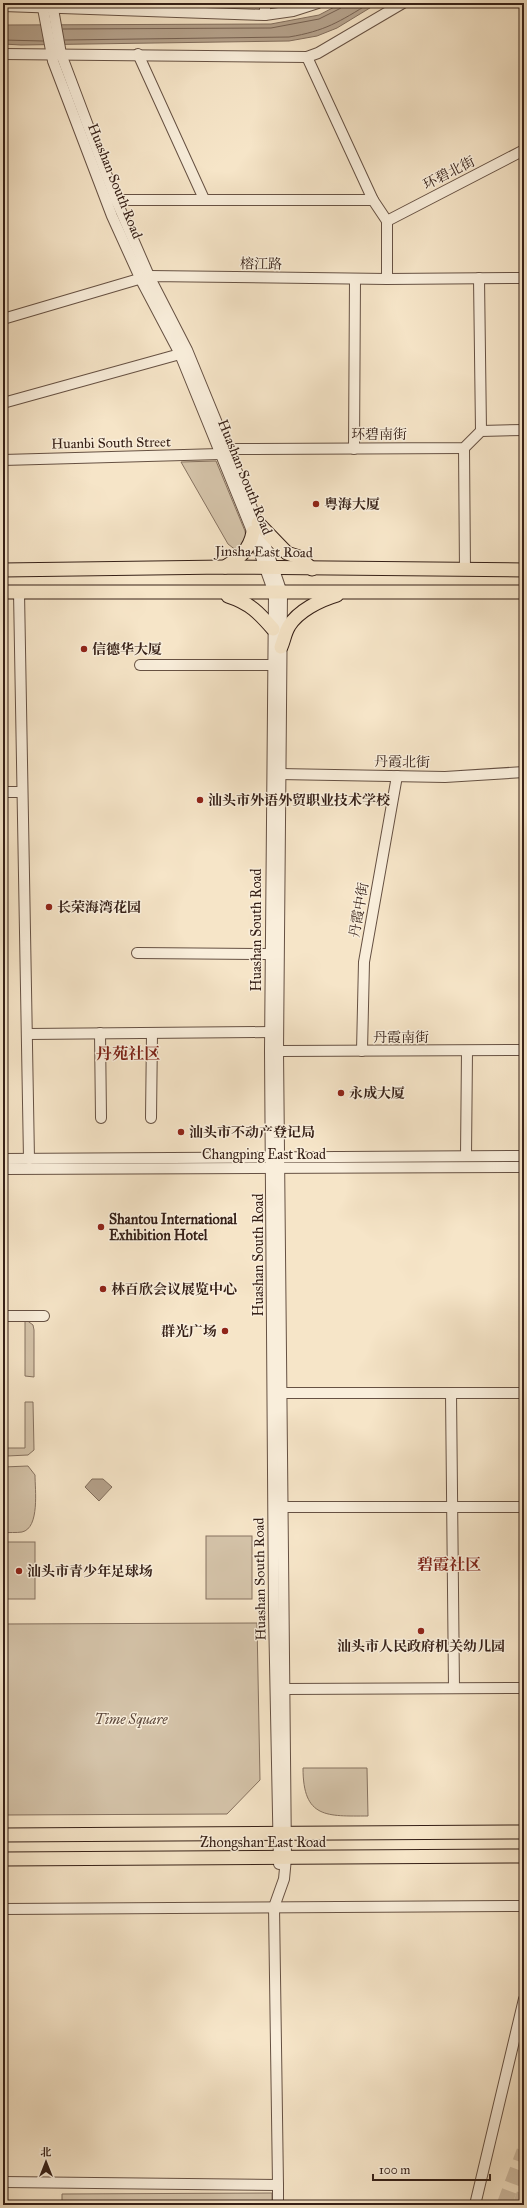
<svg xmlns="http://www.w3.org/2000/svg" width="527" height="2208" viewBox="0 0 527 2208" font-family="'IM FELL Great Primer','Noto Serif SC',serif">
	<style>
		.green { fill: #d5c4aa; stroke: #867260 }
		.water { fill: #b5a28c; stroke: #826e5d }
		.lines { fill: none; stroke-linecap: round; stroke-linejoin: round }
		.shore { stroke: #766152; stroke-width: 1 }
		.highway-tunnel { stroke: #d0bea5; stroke-width: 15; stroke-dasharray: 15 8; stroke-linecap: butt }
		.minor-casing { stroke: #665143; stroke-width: 12 }
		.major-casing { stroke: #362017; stroke-width: 15 }
		.minor { stroke: #f9eedb; stroke-width: 10 }
		.major { stroke: #f6e5c8; stroke-width: 13 }
		.poi-dot { fill: #8f2418; stroke: #f9eedb; stroke-width: 1.5 }
		.labels { text-anchor: middle; dominant-baseline: central; stroke-width: 3; stroke-linejoin: round; paint-order: stroke }
		.street-label { font-size: 14px; fill: #362017; stroke: #f9eedb }
		.poi-label { font-size: 14px; font-weight: bold; fill: #362017; stroke: #f9eedb; text-anchor: start }
		.park-label { font-size: 14px; font-style: italic; fill: #5e493c; stroke: #f9eedb }
		.quarter-label { font-size: 16px; font-weight: bold; fill: #7a1f14; stroke: #f9eedb }
	</style>
	<rect width="100%" height="100%" fill="#f6e5c8"/>
	<filter id="stains"><feTurbulence type="fractalNoise" baseFrequency=".005" numOctaves="4"/><feColorMatrix values="0 0 0 0 .2 0 0 0 0 .09 0 0 0 0 .02 0 0 0 .5 -.17"/></filter>
	<radialGradient id="worn" r=".72"><stop offset=".6" stop-color="#630" stop-opacity="0"/><stop offset="1" stop-color="#630" stop-opacity=".3"/></radialGradient>
	<g class="green">
		<polygon points="216,461 245,531 246,537 237,551 228,544 181,462"/>
		<polygon points="25,1319 33,1325 34,1330 34,1377 25,1376"/>
		<polygon points="25,1402 33,1402 34,1450 28,1455 7,1456 3,1448 25,1448"/>
		<path d="M28,1466L35,1475C35,1489 40,1528 22,1532C16,1533 9,1532 3,1533V1467Z"/>
		<rect x="206" y="1536" width="46" height="63"/>
		<rect x="3" y="1542" width="32" height="57"/>
		<polygon points="257,1623 260,1780 227,1814 3,1815 3,1624"/>
		<path d="M303,1768H367L368,1816C327,1816 303,1819 303,1768Z"/>
		<polygon points="272,2193 272,2205 62,2205 62,2194"/>
	</g>
	<g class="water">
		<polygon points="342,3 378,3 337,28 317,36 289,41 21,45 3,44 3,25 271,24 319,15"/>
		<polygon points="92,1479 103,1479 112,1487 99,1501 85,1487"/>
	</g>
	<g class="lines">
		<g class="shore">
			<polyline points="63,29 271,28 319,19 341,8 343,3"/>
			<polyline points="3,40 43,41"/>
			<path d="M65,40L289,37C325,31 339,22 370,3"/>
		</g>
		<g class="highway-tunnel">
			<polyline points="504,2205 524,2151"/>
			<polyline points="520,2205 524,2194"/>
		</g>
		<g class="minor-casing">
			<g id="minor">
				<polyline points="42,3 53,61 112,216 141,280 180,354 250,526 274,593 270,1051 274,1612 279,1864"/>
				<polyline points="3,6 265,15 293,11 318,3"/>
				<polyline points="265,15 265,3"/>
				<polyline points="3,54 307,57 318,53 403,3"/>
				<polyline points="138,54 204,199"/>
				<polyline points="307,57 373,200 387,221 387,279"/>
				<polyline points="116,200 373,200"/>
				<polyline points="387,221 524,150"/>
				<polyline points="479,278 481,431"/>
				<polyline points="3,319 149,276 387,279 524,278"/>
				<polyline points="3,403 180,354"/>
				<polyline points="464,448 465,570"/>
				<polyline points="227,449 464,448 481,431 524,430"/>
				<polyline points="354,449 355,279"/>
				<polyline points="3,460 220,454"/>
				<polyline points="19,592 29,1159"/>
				<polyline points="140,665 273,665"/>
				<polyline points="279,774 445,777 524,772"/>
				<polyline points="3,792 22,792"/>
				<polyline points="137,953 270,954"/>
				<polyline points="100,1033 101,1118"/>
				<polyline points="27,1034 270,1032"/>
				<polyline points="278,1051 524,1050"/>
				<polyline points="362,1051 364,962 397,776"/>
				<polyline points="151,1118 152,1033"/>
				<polyline points="466,1156 467,1051"/>
				<polyline points="3,1159 524,1156"/>
				<polyline points="3,1169 524,1167"/>
				<polyline points="3,1316 44,1316"/>
				<polyline points="281,1393 524,1393"/>
				<polyline points="451,1393 454,1688"/>
				<polyline points="282,1507 524,1507"/>
				<polyline points="284,1689 524,1688"/>
				<polyline points="3,1909 524,1906"/>
				<polyline points="3,2182 278,2185 274,1907 284,1879 286,1858 278,1051 282,593 258,523 187,350 149,276 116,200 61,54 52,3"/>
				<polyline points="278,2185 278,2205"/>
				<polyline points="475,2205 524,1999"/>
			</g>
		</g>
		<g class="major-casing">
			<g id="major">
				<polyline points="258,523 287,553 299,557 312,569"/>
				<path d="M225,567C239,558 250,550 253,532"/>
				<polyline points="3,570 225,567 524,570"/>
				<polyline points="3,592 524,592"/>
				<path d="M228,596C250,603 259,613 273,629"/>
				<path d="M281,647C284,640 285,632 289,626C298,611 320,600 337,595"/>
				<polyline points="3,1835 524,1832"/>
				<polyline points="3,1859 524,1856"/>
			</g>
		</g>
		<use href="#minor" class="minor"/>
		<use href="#major" class="major"/>
	</g>
	<g class="poi-dot">
		<circle cx="316" cy="504" r="4"/>
		<circle cx="84" cy="649" r="4"/>
		<circle cx="200" cy="800" r="4"/>
		<circle cx="49" cy="907" r="4"/>
		<circle cx="341" cy="1093" r="4"/>
		<circle cx="181" cy="1132" r="4"/>
		<circle cx="101" cy="1227" r="4"/>
		<circle cx="103" cy="1289" r="4"/>
		<circle cx="225" cy="1331" r="4"/>
		<circle cx="19" cy="1571" r="4"/>
		<circle cx="421" cy="1631" r="4"/>
	</g>
	<g class="labels">
		<g class="street-label">
			<text transform="translate(449 173) rotate(-27)">环碧北街</text>
			<text transform="translate(115 181) rotate(68)">Huashan South Road</text>
			<text transform="translate(261 264) rotate(1)">榕江路</text>
			<text x="379" y="434">环碧南街</text>
			<text transform="translate(111 443) rotate(-1)">Huanbi South Street</text>
			<text transform="translate(245 477) rotate(68)">Huashan South Road</text>
			<text transform="translate(264 552) rotate(1)">Jinsha East Road</text>
			<text transform="translate(402 762) rotate(1)">丹霞北街</text>
			<text transform="translate(359 910) rotate(-80)">丹霞中街</text>
			<text transform="translate(256 930) rotate(-90)">Huashan South Road</text>
			<text x="401" y="1037">丹霞南街</text>
			<text x="264" y="1154">Changping East Road</text>
			<text transform="translate(258 1255) rotate(-90)">Huashan South Road</text>
			<text transform="translate(260 1579) rotate(-91)">Huashan South Road</text>
			<text x="263" y="1842">Zhongshan East Road</text>
		</g>
		<g class="poi-label">
			<text x="324" y="504">粤海大厦</text>
			<text x="92" y="649">信德华大厦</text>
			<text x="208" y="800">汕头市外语外贸职业技术学校</text>
			<text x="57" y="907">长荣海湾花园</text>
			<text x="349" y="1093">永成大厦</text>
			<text x="189" y="1132">汕头市不动产登记局</text>
			<text x="109" y="1219">Shantou International<tspan x="109" dy="16">Exhibition Hotel</tspan></text>
			<text x="111" y="1289">林百欣会议展览中心</text>
			<text x="217" y="1331" text-anchor="end">群光广场</text>
			<text x="27" y="1571">汕头市青少年足球场</text>
			<text x="421" y="1646" text-anchor="middle">汕头市人民政府机关幼儿园</text>
		</g>
		<g class="park-label">
			<text x="131" y="1719">Time Square</text>
		</g>
		<g class="quarter-label">
			<text x="128" y="1053">丹苑社区</text>
			<text x="449" y="1564">碧霞社区</text>
		</g>
	</g>
	<rect width="527" height="2208" fill="none" stroke="#f6e5c8" stroke-width="16"/>
	<rect x="4" y="4" width="519" height="2200" fill="none" stroke="#362017" stroke-width="2"/>
	<rect x="8" y="8" width="511" height="2192" fill="none" stroke="#362017"/>
	<g transform="translate(46 2162)" stroke="#f9eedb" stroke-width="3" paint-order="stroke">
	<path d="M0-3L7 15L0 10L-7 15Z" fill="#362017"/>
	<text y="-6" font-size="11" font-weight="bold" text-anchor="middle" fill="#362017">北</text>
	</g>
	<path d="M373 2174v6h117v-6" fill="none" stroke="#362017" stroke-width="2"/>
	<text x="379" y="2174" font-size="12" fill="#362017" stroke="#f9eedb" stroke-width="3" paint-order="stroke">100 m</text>
	<rect width="100%" height="100%" filter="url(#stains)"/>
	<rect width="100%" height="100%" fill="url(#worn)"/>
</svg>
